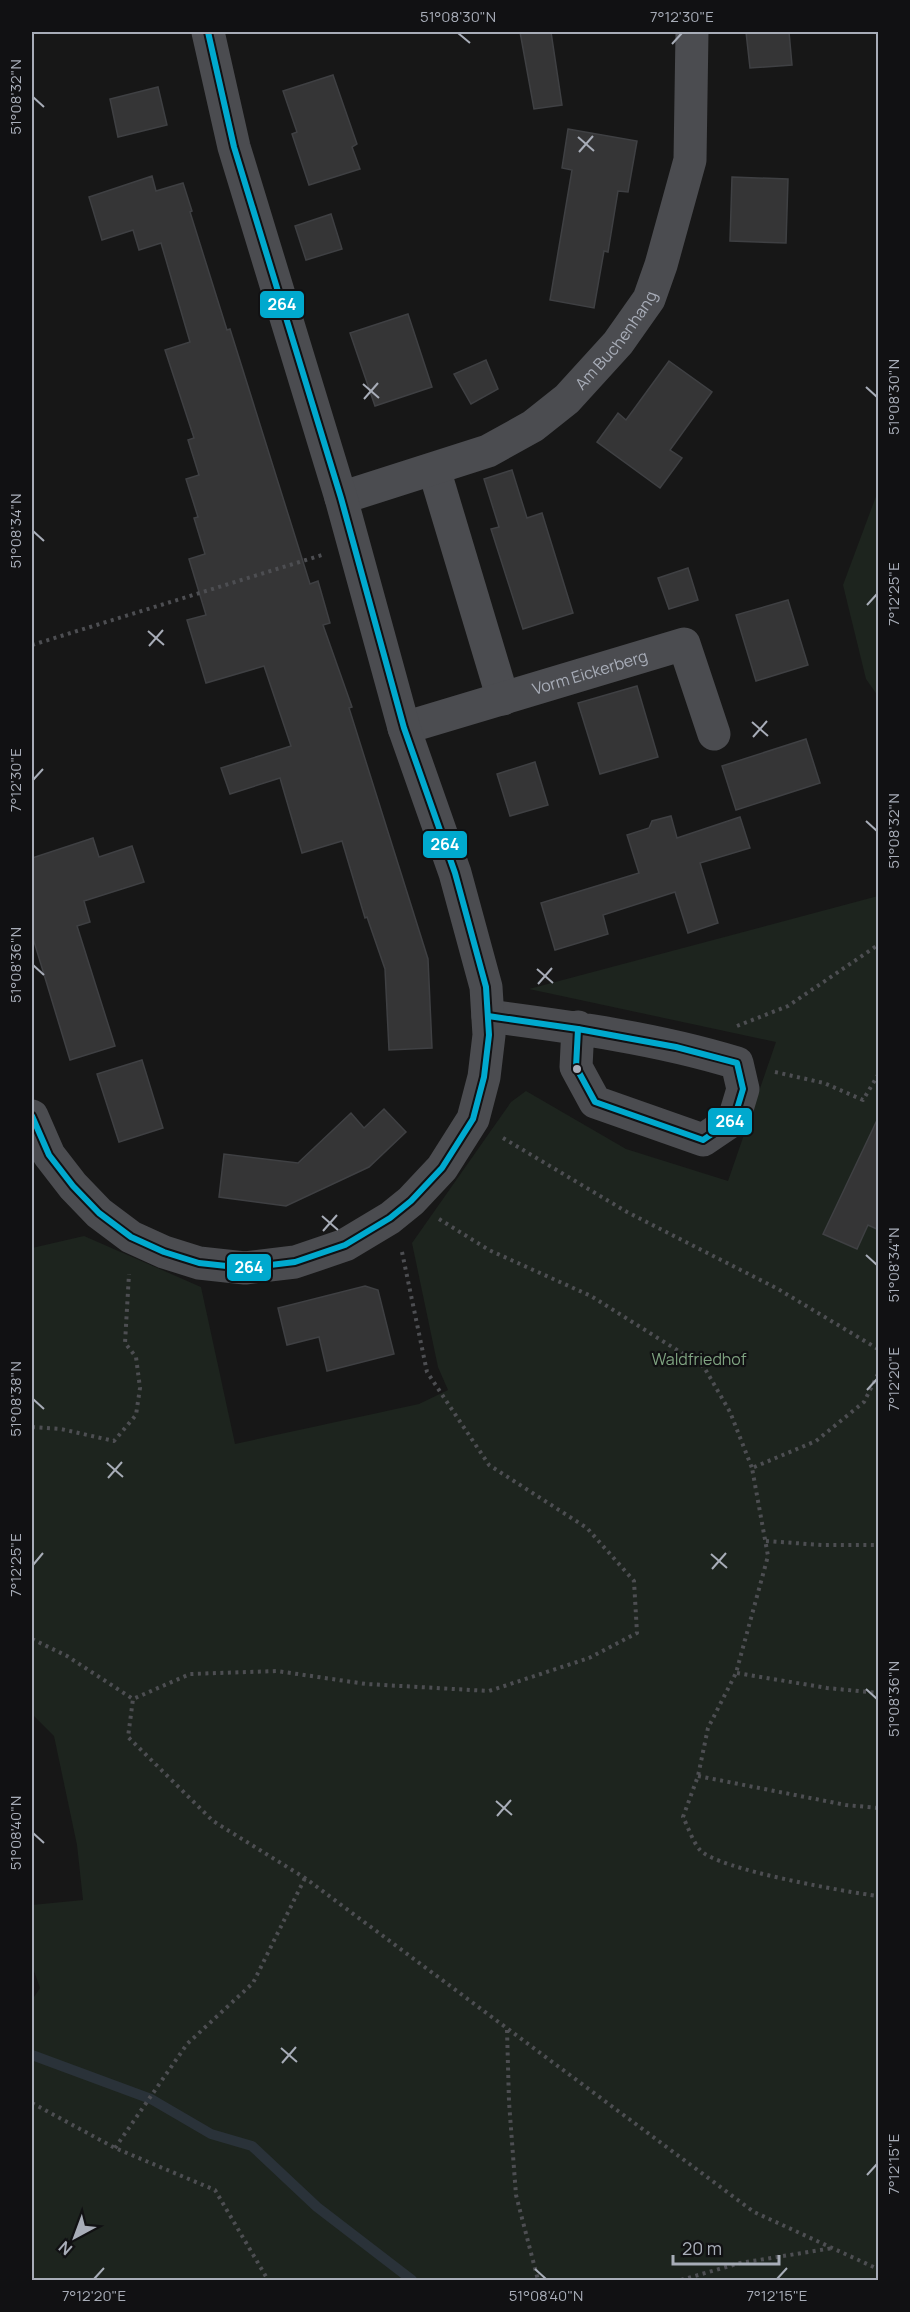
<svg xmlns="http://www.w3.org/2000/svg" width="910" height="2312" viewBox="0 0 910 2312" font-family="Manrope,sans-serif">
	<style>
		.green { fill: #1d241e }
		.lines { fill: none; stroke-linecap: round; stroke-linejoin: round }
		.stream { stroke: #2a3239; stroke-width: 10 }
		.building { fill: #353536; stroke: #3f4043; stroke-width: 1.5 }
		.path { stroke: #4d4e52; stroke-width: 4; stroke-dasharray: 3 4.5; stroke-linecap: butt }
		.minor { stroke: #4b4c50; stroke-width: 33 }
		.bus-1-casing { stroke: #111113; stroke-width: 10 }
		.bus-1 { stroke: #00a9ce; stroke-width: 6 }
		.ticks { fill: none; stroke: #a8adb8; stroke-width: 2 }
		.bus-dot { fill: #a8adb8; stroke: #111113; stroke-width: 2 }
		.labels { text-anchor: middle; dominant-baseline: central; stroke-width: 4.5; stroke-linejoin: round; paint-order: stroke }
		.street-label { font-size: 16px; fill: #a8adb8; stroke: #111113 }
		.park-label { font-size: 16px; fill: #7fa381; stroke: #111113 }
		.line-badge { stroke: #111113; stroke-width: 2 }
		.badge-label { font-size: 16px; text-anchor: middle; font-weight: bold; fill: #fff }
		.neatline { fill: none; stroke: #a8adb8; stroke-width: 2 }
		.ticks-label { font-size: 15px; text-anchor: middle; fill: #a8adb8 }
	</style>
	<rect width="100%" height="100%" fill="#171717"/>
	<g class="green">
		<polygon points="878,491 878,696 866,679 843,585"/>
		<polygon points="878,896 878,2280 32,2280 32,2000 40,1988 32,1965 32,1905 83,1900 77,1845 54,1736 32,1714 32,1248 84,1236 201,1287 235,1444 419,1404 448,1390 438,1367 412,1243 511,1102 526,1091 626,1149 728,1181 776,1042 529,989"/>
	</g>
	<g class="lines">
		<polyline class="stream" points="32,2055 151,2099 211,2134 252,2146 317,2207 412,2280"/>
	</g>
	<g class="building">
		<polygon points="520,32 551,32 562,105 534,109"/>
		<polygon points="746,32 789,32 792,65 750,68"/>
		<polygon points="333,75 357,144 352,147 360,169 309,185 292,134 297,132 283,91"/>
		<polygon points="158,87 167,125 118,137 110,99"/>
		<polygon points="568,129 637,141 628,192 618,191 608,252 604,251 594,308 550,300 572,170 562,168"/>
		<polygon points="152,176 156,191 183,183 192,211 190,212 227,330 230,329 310,584 318,581 330,623 323,625 352,707 349,708 428,959 432,1048 389,1050 385,969 367,917 365,918 342,841 302,853 280,778 230,794 221,768 291,746 264,666 206,683 187,620 206,615 189,559 205,554 194,518 198,517 186,479 199,475 188,440 194,438 165,350 190,342 161,243 139,250 133,230 102,240 89,197"/>
		<polygon points="732,177 788,179 786,243 730,241"/>
		<polygon points="331,214 342,249 306,260 295,226"/>
		<polygon points="408,314 432,387 375,406 350,333"/>
		<polygon points="486,360 498,389 471,404 454,374"/>
		<polygon points="669,361 712,392 670,450 682,458 660,488 597,442 618,413 626,420"/>
		<polygon points="512,470 527,518 542,513 573,613 523,629 491,529 499,527 484,479"/>
		<polygon points="688,568 698,600 669,609 658,578"/>
		<polygon points="788,600 808,665 756,681 736,615"/>
		<polygon points="637,686 658,757 600,774 578,703"/>
		<polygon points="806,739 820,783 736,810 722,766"/>
		<polygon points="535,762 548,805 510,816 497,774"/>
		<polygon points="671,816 677,838 740,817 750,848 700,863 718,923 688,933 675,892 603,915 608,934 555,950 541,903 639,873 627,835 649,828 652,821"/>
		<polygon points="93,838 99,857 132,846 144,882 84,901 90,922 77,926 115,1046 70,1060 32,935 32,858"/>
		<polygon points="142,1060 163,1128 119,1142 97,1074"/>
		<polygon points="384,1109 406,1132 369,1167 286,1206 219,1197 224,1154 298,1163 351,1113 364,1128"/>
		<polygon points="879,1116 879,1230 868,1225 857,1249 823,1234"/>
		<polygon points="365,1286 378,1290 394,1354 327,1371 319,1337 287,1345 278,1308"/>
	</g>
	<g class="lines">
		<g class="path">
			<polyline points="32,645 322,555"/>
			<polyline points="737,1026 788,1006 878,945"/>
			<polyline points="775,1072 824,1083 863,1100 878,1075"/>
			<polyline points="503,1138 627,1212 778,1289 878,1349"/>
			<polyline points="439,1219 489,1250 591,1296 704,1367 730,1412 752,1468"/>
			<polyline points="402,1252 427,1372 489,1465 587,1528 634,1581 637,1633 589,1658 489,1691 366,1684 277,1671 190,1674 133,1699 128,1737 213,1821 305,1878 754,2212 878,2269"/>
			<path d="M878,1374L864,1402L816,1441L752,1468L768,1556L736,1673L708,1728L698,1776L683,1817C688,1827 693,1842 700,1850C719,1870 847,1892 878,1896"/>
			<polyline points="32,1427 61,1429 114,1441 136,1415 140,1388 136,1357 125,1343 129,1274"/>
			<polyline points="766,1541 822,1545 878,1545"/>
			<polyline points="32,1639 67,1656 133,1699"/>
			<polyline points="737,1673 827,1688 878,1693"/>
			<polyline points="698,1776 846,1805 878,1808"/>
			<polyline points="507,2030 509,2102 516,2195 538,2280"/>
			<polyline points="32,2103 115,2148 215,2190 268,2280"/>
			<polyline points="115,2148 187,2044 253,1983 305,1878"/>
			<polyline points="681,2280 740,2263 833,2248"/>
		</g>
		<g class="minor">
			<polyline points="434,469 503,699"/>
			<path id="s1" d="M341,498L488,451L533,426L567,399L618,343L649,299L661,265L690,160L692,32"/>
			<path id="s2" d="M404,728L684,644L714,734"/>
			<path d="M488,1016C571,1027 656,1038 737,1063L743,1089L734,1119L703,1140L595,1102L576,1067L578,1027"/>
			<polyline points="32,1116 49,1155 73,1186 99,1213 131,1237 164,1252 199,1263 245,1268 295,1262 345,1245 390,1218 411,1201 442,1168 473,1119 484,1077 489,1035 486,987 455,873 404,728 341,498 234,147 208,32"/>
		</g>
		<g class="bus-1-casing">
			<g id="bus-1">
				<polyline points="488,1016 578,1029"/>
				<polygon points="578,1029 676,1047 737,1063 743,1089 734,1119 703,1140 595,1102 576,1067"/>
				<polyline points="32,1116 49,1155 73,1186 99,1213 131,1237 164,1252 199,1263 245,1268 295,1262 345,1245 390,1218 411,1201 442,1168 473,1119 484,1077 489,1035 486,987 455,873 404,728 341,498 234,147 208,32"/>
			</g>
		</g>
		<use href="#bus-1" class="bus-1"/>
	</g>
	<path class="ticks" d="M458,33L470,43M672,44L682,33M33,97L44,107M578,137L594,151M579,152L593,136M363,384L379,398M866,387L877,397M364,399L378,383M33,531L44,541M867,605L877,594M148,631L164,645M149,646L163,630M752,722L768,736M753,737L767,721M33,780L43,769M866,821L877,831M33,965L44,975M537,969L553,983M538,984L552,968M322,1216L338,1230M323,1231L337,1215M866,1255L877,1265M867,1390L877,1379M33,1399L44,1409M107,1463L123,1477M108,1478L122,1462M711,1554L727,1568M33,1565L43,1553M712,1569L726,1553M866,1689L877,1699M496,1801L512,1815M497,1816L511,1800M33,1833L44,1843M281,2048L297,2062M282,2063L296,2047M867,2175L877,2164M535,2269L546,2279M94,2279L104,2268M777,2279L787,2268"/>
	<circle class="bus-dot" cx="577" cy="1069" r="5"/>
	<g class="labels">
		<g class="street-label">
			<text stroke="none"><textPath href="#s1" startOffset="326">Am Buchenhang</textPath></text>
			<text stroke="none"><textPath href="#s2" startOffset="194">Vorm Eickerberg</textPath></text>
		</g>
		<g class="park-label">
			<text x="699" y="1359">Waldfriedhof</text>
		</g>
	</g>
	<g class="line-badge">
		<rect x="259" y="290" width="46" height="29" rx="6" fill="#00a9ce"/>
		<rect x="422" y="830" width="46" height="29" rx="6" fill="#00a9ce"/>
		<rect x="707" y="1107" width="46" height="29" rx="6" fill="#00a9ce"/>
		<rect x="226" y="1253" width="46" height="29" rx="6" fill="#00a9ce"/>
	</g>
	<g class="badge-label">
		<text x="282" y="310">264</text>
		<text x="445" y="850">264</text>
		<text x="730" y="1127">264</text>
		<text x="249" y="1273">264</text>
	</g>
	<rect width="910" height="2312" fill="none" stroke="#111113" stroke-width="66"/>
	<g transform="translate(75 2237) rotate(221)" stroke="#111113" stroke-width="4.5" paint-order="stroke">
	<path d="M0-4.5L10 22L0 15L-10 22Z" fill="#a8adb8"/>
	<text y="-9" font-size="16" font-weight="bold" text-anchor="middle" fill="#a8adb8">N</text>
	</g>
	<path d="M673 2255v9h106v-9" fill="none" stroke="#a8adb8" stroke-width="3"/>
	<text x="682" y="2255" font-size="18" fill="#a8adb8" stroke="#111113" stroke-width="4.5" paint-order="stroke">20 m</text>
	<rect x="33" y="33" width="844" height="2246" class="neatline"/>
	<g class="ticks-label">
		<text x="458" y="22">51°08'30"N</text>
		<text x="682" y="22">7°12'30"E</text>
		<text transform="translate(16 97) rotate(-90)" y="5">51°08'32"N</text>
		<text transform="translate(894 397) rotate(-90)" y="5">51°08'30"N</text>
		<text transform="translate(16 531) rotate(-90)" y="5">51°08'34"N</text>
		<text transform="translate(894 594) rotate(-90)" y="5">7°12'25"E</text>
		<text transform="translate(16 780) rotate(-90)" y="5">7°12'30"E</text>
		<text transform="translate(894 831) rotate(-90)" y="5">51°08'32"N</text>
		<text transform="translate(16 965) rotate(-90)" y="5">51°08'36"N</text>
		<text transform="translate(894 1265) rotate(-90)" y="5">51°08'34"N</text>
		<text transform="translate(894 1379) rotate(-90)" y="5">7°12'20"E</text>
		<text transform="translate(16 1399) rotate(-90)" y="5">51°08'38"N</text>
		<text transform="translate(16 1565) rotate(-90)" y="5">7°12'25"E</text>
		<text transform="translate(894 1699) rotate(-90)" y="5">51°08'36"N</text>
		<text transform="translate(16 1833) rotate(-90)" y="5">51°08'40"N</text>
		<text transform="translate(894 2164) rotate(-90)" y="5">7°12'15"E</text>
		<text x="94" y="2301">7°12'20"E</text>
		<text x="546" y="2301">51°08'40"N</text>
		<text x="777" y="2301">7°12'15"E</text>
	</g>
</svg>
